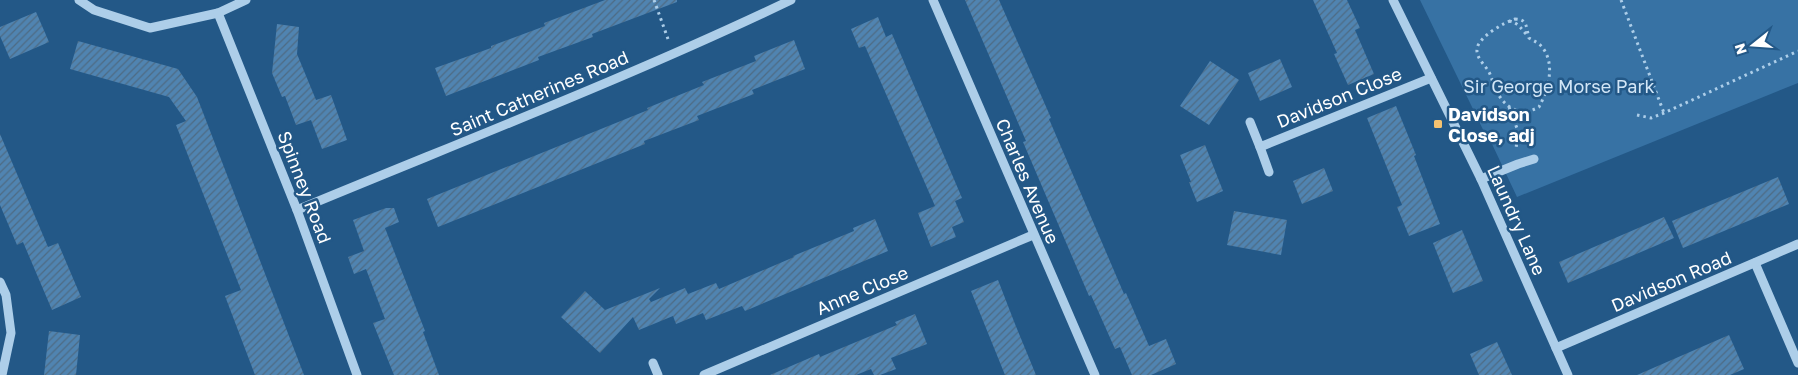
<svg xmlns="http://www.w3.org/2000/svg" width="1798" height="375" viewBox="0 0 1798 375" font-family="'Golos Text',sans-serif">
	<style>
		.green { fill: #3772a4 }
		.building { fill: url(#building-hatch) }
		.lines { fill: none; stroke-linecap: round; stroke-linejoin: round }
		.path { stroke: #adcee9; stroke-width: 3; stroke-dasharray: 2.5 4; stroke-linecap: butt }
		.minor { stroke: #adcee9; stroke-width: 9 }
		.poi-dot { fill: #f5c270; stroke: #235887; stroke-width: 2 }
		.labels { text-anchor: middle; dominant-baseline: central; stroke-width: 5; stroke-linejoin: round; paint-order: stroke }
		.park-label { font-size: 18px; fill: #d2e6f7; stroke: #235887 }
		.street-label { font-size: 18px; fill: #fff; stroke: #235887 }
		.poi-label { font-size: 18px; font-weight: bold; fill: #fff; stroke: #235887; text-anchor: start }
	</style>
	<defs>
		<pattern id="building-hatch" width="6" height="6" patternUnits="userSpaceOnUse" patternTransform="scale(1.25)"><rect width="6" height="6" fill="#5084b1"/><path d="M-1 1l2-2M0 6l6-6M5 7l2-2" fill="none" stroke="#4e6b84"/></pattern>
	</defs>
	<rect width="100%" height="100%" fill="#235887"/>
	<polygon class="green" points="1420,0 1798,0 1798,83 1517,197 1492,144 1490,144"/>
	<g class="building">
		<polygon points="605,0 677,0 677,2 592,34 593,37 538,57 539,60 446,96 435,68 491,48 491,46 545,26 544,23"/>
		<polygon points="965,0 999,0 1051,118 1049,119 1124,294 1126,293 1149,346 1166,339 1176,364 1151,375 1132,375 1120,347 1115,349 1091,295 1089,296 1023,142 1026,141"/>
		<polygon points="1313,0 1347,0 1360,28 1355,30 1374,74 1348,85 1334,54 1337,53"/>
		<polygon points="36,12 49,42 10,59 0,36 0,27"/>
		<polygon points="878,17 886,37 892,34 962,198 955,201 964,222 952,227 956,237 931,247 918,213 935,206 865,46 859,48 851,29"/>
		<polygon points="277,24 299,27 297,54 316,100 331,95 347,140 322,149 311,120 296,125 285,96 282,97 272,73"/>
		<polygon points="794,40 805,69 752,90 754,94 697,116 699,120 644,141 645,144 438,227 427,199 648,110 647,108 704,85 702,82 756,61 754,56"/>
		<polygon points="78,41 178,69 197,97 304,375 255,375 225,296 241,290 176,125 186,121 169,97 70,69"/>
		<polygon points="1280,59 1292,87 1260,101 1248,73"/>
		<polygon points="1210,61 1239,80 1209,125 1180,106"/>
		<polygon points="1396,106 1416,155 1414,156 1440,224 1409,236 1397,207 1402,205 1367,118"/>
		<polygon points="0,134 48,247 58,243 81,297 52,310 23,242 17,245 0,205"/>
		<polygon points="1205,145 1223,191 1197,202 1189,182 1191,182 1180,155"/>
		<polygon points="1324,168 1333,191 1302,204 1293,181"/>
		<polygon points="1778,177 1789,204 1683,248 1672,221"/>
		<polygon points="386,208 394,208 399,222 385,228 425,331 423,332 439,375 394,375 373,323 385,319 366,269 354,274 348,257 364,251 353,220"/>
		<polygon points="1234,211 1287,220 1281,255 1227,245"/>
		<polygon points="1664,217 1674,238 1568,283 1559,262"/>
		<polygon points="875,219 888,251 745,311 742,306 706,320 703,313 676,324 673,316 639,330 633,317 600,353 561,317 585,291 605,310 660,288 649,299 651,302 685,288 688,294 716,283 719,289 794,257 793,256 854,231 853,228"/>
		<polygon points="1462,230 1483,281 1453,293 1433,243"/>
		<polygon points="998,280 1015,324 1036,375 1005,375 971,291"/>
		<polygon points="915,314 927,344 891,358 896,369 880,375 874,375 871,369 856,375 770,375 819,354 820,357 897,325 895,322"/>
		<polygon points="49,331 80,335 76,375 44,375"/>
		<polygon points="1729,335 1744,369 1730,375 1637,375"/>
		<polygon points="1497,342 1512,375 1479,375 1470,354"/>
	</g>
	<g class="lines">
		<g class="path">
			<polyline points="654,0 668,39"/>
			<polyline points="1621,0 1664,113"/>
			<path d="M1515,19C1528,19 1526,28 1529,38C1534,41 1539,43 1542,47C1556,64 1548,90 1539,107C1521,117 1505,109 1496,90C1493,84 1492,78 1489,72C1485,65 1476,58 1477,49C1478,37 1505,22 1515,19Z"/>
			<path d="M1509,21C1519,23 1521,29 1527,35"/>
			<polyline points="1509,107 1518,131 1516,149"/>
			<polyline points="1637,115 1651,118 1664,113 1798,51"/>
		</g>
		<g class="minor">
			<polyline points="79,0 94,10 150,28 218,13 246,0"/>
			<polyline points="933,0 1095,375"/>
			<polyline points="1393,0 1481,179 1568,375"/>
			<polyline points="218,13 297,210 357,375"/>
			<polyline points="1250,122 1260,147 1431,78"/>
			<polyline points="1260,147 1269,172"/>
			<polyline points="1481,179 1518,164 1534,159"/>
			<path d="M297,210C463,141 630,77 791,0"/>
			<polyline points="1755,263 1798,363"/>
			<polyline points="0,282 6,295 11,333 2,375"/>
			<polyline points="1556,348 1798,244"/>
			<polyline points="653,363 658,375"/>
			<polyline points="704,375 1033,235"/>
		</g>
	</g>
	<rect class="poi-dot" x="1433" y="119" width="10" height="10" rx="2.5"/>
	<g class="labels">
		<g class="park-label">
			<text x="1559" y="86">Sir George Morse Park</text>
		</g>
		<g class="street-label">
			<text transform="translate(539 93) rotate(-23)">Saint Catherines Road</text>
			<text transform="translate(1339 97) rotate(-22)">Davidson Close</text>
			<text transform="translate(1028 181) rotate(67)">Charles Avenue</text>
			<text transform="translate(305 187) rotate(69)">Spinney Road</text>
			<text transform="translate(1517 220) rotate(66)">Laundry Lane</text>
			<text transform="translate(1671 281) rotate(-23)">Davidson Road</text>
			<text transform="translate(862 290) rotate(-23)">Anne Close</text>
		</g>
		<g class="poi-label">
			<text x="1448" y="114">Davidson<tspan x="1448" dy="21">Close, adj</tspan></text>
		</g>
	</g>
	<g transform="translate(1753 45) rotate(253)" stroke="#235887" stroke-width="4" paint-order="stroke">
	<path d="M0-4L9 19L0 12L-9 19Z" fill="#ffffff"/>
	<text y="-8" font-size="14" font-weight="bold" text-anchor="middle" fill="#ffffff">N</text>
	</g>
</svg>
